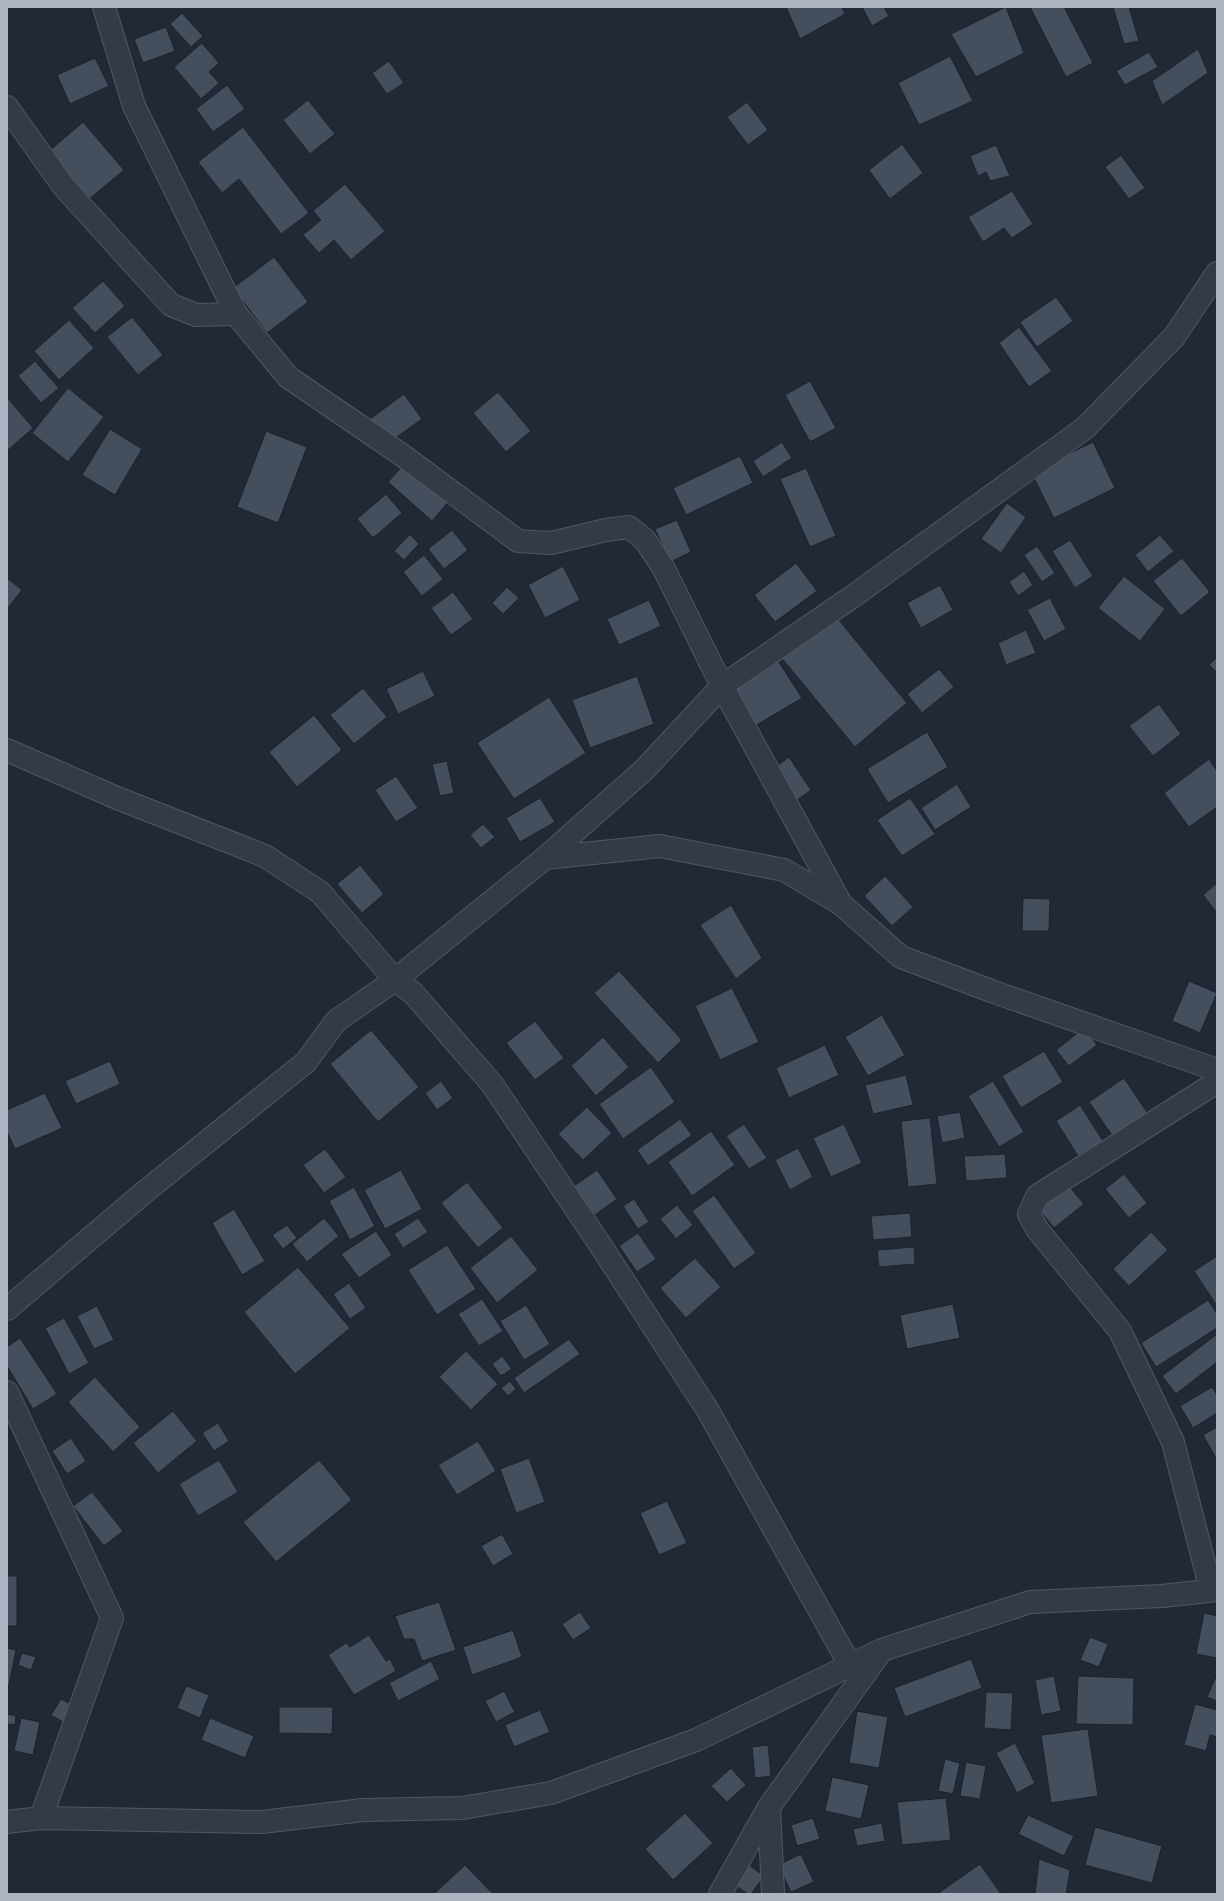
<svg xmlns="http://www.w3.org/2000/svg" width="1224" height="1901" viewBox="0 0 1224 1901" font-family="Helvetica,sans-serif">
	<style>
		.building { fill: #444e5c; stroke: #1b222c }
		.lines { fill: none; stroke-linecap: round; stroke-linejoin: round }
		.minor-casing { stroke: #515863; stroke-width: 24 }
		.tertiary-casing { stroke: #515863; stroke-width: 24 }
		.minor { stroke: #343b45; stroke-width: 22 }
		.tertiary { stroke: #343b45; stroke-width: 22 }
	</style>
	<rect width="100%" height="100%" fill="#212934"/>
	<g class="building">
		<polygon points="786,7 842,7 845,14 800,39"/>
		<polygon points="862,7 884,7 889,16 872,26"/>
		<polygon points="1006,7 1024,53 976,77 951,34"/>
		<polygon points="1030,7 1064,7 1093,63 1066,77"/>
		<polygon points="1113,7 1129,7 1139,41 1124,44"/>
		<polygon points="182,13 203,36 191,47 170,24"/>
		<polygon points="166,27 175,51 143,63 134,39"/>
		<polygon points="202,43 219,63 209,72 219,83 201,99 174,67"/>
		<polygon points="1198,49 1208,73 1162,105 1152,81"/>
		<polygon points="1149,52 1158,67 1125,85 1116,71"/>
		<polygon points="950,56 973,101 919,125 898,83"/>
		<polygon points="95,58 109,86 70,104 57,75"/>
		<polygon points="389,61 404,83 387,94 372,73"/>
		<polygon points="227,85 245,109 213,132 196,109"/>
		<polygon points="308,100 335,134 310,154 283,120"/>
		<polygon points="747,102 768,130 748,145 727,117"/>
		<polygon points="83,122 124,170 88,200 48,152"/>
		<polygon points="243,127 309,213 281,234 239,179 222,193 198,162"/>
		<polygon points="902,144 923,173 890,199 869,170"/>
		<polygon points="996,145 1010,176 990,181 986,172 978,176 970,156"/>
		<polygon points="1121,155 1145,188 1129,199 1105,167"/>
		<polygon points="345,184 385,231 351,260 334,240 319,253 303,235 321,220 313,211"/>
		<polygon points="1012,191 1033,224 1012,238 1004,228 983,242 968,217"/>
		<polygon points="274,257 308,302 267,333 233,288"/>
		<polygon points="103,281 125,306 95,333 72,308"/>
		<polygon points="1056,297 1073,321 1037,347 1020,322"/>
		<polygon points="132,317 163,355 138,375 107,337"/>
		<polygon points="69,320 94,348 59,380 34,351"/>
		<polygon points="1019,327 1052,371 1029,387 999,343"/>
		<polygon points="35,361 59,388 41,403 18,376"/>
		<polygon points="810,381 836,428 810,442 785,395"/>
		<polygon points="68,388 104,417 68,462 32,433"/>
		<polygon points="498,392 531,431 506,452 473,413"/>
		<polygon points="404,394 422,419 387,444 370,419"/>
		<polygon points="7,397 33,428 7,451"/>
		<polygon points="110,429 142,449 115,495 82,475"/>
		<polygon points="266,431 307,447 278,523 237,507"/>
		<polygon points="782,442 792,458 763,477 753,461"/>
		<polygon points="1093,442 1115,488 1054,518 1031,472"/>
		<polygon points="740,456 753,483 686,515 673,488"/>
		<polygon points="406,462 449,501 432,521 388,482"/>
		<polygon points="806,468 836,536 810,547 780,479"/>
		<polygon points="386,494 402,513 373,538 357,519"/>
		<polygon points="1007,503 1026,517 1001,553 981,539"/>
		<polygon points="677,520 691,552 670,562 655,529"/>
		<polygon points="452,530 468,550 444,569 428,549"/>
		<polygon points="410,534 419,544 404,560 394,551"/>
		<polygon points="1160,535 1174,551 1148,572 1135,555"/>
		<polygon points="1070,540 1093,576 1075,588 1052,551"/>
		<polygon points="1037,546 1055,573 1042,582 1024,555"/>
		<polygon points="424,555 443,579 422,596 403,572"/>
		<polygon points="1182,558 1210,592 1181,616 1153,581"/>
		<polygon points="796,563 817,591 775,622 754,595"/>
		<polygon points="563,566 580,600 545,618 528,585"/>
		<polygon points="1024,571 1033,585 1018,596 1009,582"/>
		<polygon points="1124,576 1165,609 1140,641 1098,608"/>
		<polygon points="7,578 22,590 7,609"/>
		<polygon points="940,585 953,610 921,628 907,603"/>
		<polygon points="507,587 519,598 503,614 492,603"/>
		<polygon points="453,592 473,619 451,635 431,608"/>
		<polygon points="1050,598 1066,629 1044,641 1027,610"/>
		<polygon points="649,600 661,626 619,645 607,619"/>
		<polygon points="833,613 907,703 855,747 780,656"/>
		<polygon points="1026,630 1036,653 1006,665 998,643"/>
		<polygon points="1217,657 1217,673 1209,665"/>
		<polygon points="777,659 802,698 755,726 732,688"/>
		<polygon points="939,669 954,687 922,713 907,694"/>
		<polygon points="423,671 435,696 398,714 386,689"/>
		<polygon points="637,676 654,724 590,748 572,700"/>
		<polygon points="363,688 387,717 354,744 330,715"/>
		<polygon points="549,697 586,753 514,799 477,743"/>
		<polygon points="1159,704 1181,734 1153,756 1129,726"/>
		<polygon points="314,715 342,750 297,787 269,752"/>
		<polygon points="927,732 948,767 888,803 867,769"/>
		<polygon points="789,757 811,790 796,801 774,768"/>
		<polygon points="1209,759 1217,771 1217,807 1189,827 1164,793"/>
		<polygon points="447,761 454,793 440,796 432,764"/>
		<polygon points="396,776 418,808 396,822 375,790"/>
		<polygon points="957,784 971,807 935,830 921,808"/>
		<polygon points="540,798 555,822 520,842 506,818"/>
		<polygon points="910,798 935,834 902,856 877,820"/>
		<polygon points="483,824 495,837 481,848 470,835"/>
		<polygon points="360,865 384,894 362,913 337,884"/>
		<polygon points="885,876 913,907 892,926 864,896"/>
		<polygon points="1217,883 1217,913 1203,895"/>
		<polygon points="1023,898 1050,899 1049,931 1022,931"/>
		<polygon points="731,905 762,958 736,979 700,925"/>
		<polygon points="619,971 682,1040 658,1063 594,993"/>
		<polygon points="1189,981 1217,993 1200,1033 1172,1021"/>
		<polygon points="732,988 759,1042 720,1060 695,1006"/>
		<polygon points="882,1015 905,1055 868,1076 845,1037"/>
		<polygon points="535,1021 564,1058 535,1080 506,1043"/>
		<polygon points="1084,1028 1097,1045 1069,1066 1056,1050"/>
		<polygon points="371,1030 419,1087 378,1122 330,1064"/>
		<polygon points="603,1037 629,1067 596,1096 571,1066"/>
		<polygon points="825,1045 839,1075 789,1098 776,1068"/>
		<polygon points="1044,1051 1063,1082 1021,1108 1002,1076"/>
		<polygon points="110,1061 120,1084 76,1104 65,1081"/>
		<polygon points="651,1067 675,1102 623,1139 599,1104"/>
		<polygon points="906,1075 913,1105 873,1114 865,1085"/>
		<polygon points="1124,1078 1150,1117 1116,1141 1089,1102"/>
		<polygon points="441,1081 453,1098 437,1110 425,1093"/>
		<polygon points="993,1081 1024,1132 999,1147 968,1096"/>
		<polygon points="45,1093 62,1128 15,1149 7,1132 7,1110"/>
		<polygon points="1080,1105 1103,1141 1078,1156 1056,1121"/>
		<polygon points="587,1107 612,1133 583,1160 558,1134"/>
		<polygon points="960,1112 965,1138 942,1143 937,1116"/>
		<polygon points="930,1118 937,1184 908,1187 901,1121"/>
		<polygon points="680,1119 692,1135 648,1166 637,1150"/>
		<polygon points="744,1124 767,1158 749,1169 726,1136"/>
		<polygon points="844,1124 862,1163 831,1177 813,1138"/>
		<polygon points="711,1131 735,1165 692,1196 668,1162"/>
		<polygon points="798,1148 813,1177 790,1190 775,1160"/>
		<polygon points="325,1149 346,1177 324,1193 303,1165"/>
		<polygon points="1005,1154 1007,1178 966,1181 964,1156"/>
		<polygon points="401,1170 422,1209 385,1229 364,1190"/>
		<polygon points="597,1170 617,1199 592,1217 571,1188"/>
		<polygon points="1124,1174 1147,1203 1129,1218 1105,1189"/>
		<polygon points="467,1182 503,1228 478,1248 441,1203"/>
		<polygon points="1067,1184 1084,1204 1054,1228 1038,1208"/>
		<polygon points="354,1187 375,1226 350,1240 329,1201"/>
		<polygon points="714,1195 756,1253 734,1269 692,1211"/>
		<polygon points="634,1199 649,1222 638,1229 623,1206"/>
		<polygon points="677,1205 693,1225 676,1239 660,1219"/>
		<polygon points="234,1209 265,1261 242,1275 212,1223"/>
		<polygon points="910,1213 912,1237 873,1240 871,1216"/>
		<polygon points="324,1218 339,1236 307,1262 292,1244"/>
		<polygon points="418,1218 428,1232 403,1248 394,1234"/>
		<polygon points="287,1225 297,1238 283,1249 272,1235"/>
		<polygon points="376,1231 392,1255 359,1278 341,1254"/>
		<polygon points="1151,1232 1168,1250 1129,1286 1113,1269"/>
		<polygon points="638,1233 656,1259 637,1272 619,1246"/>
		<polygon points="511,1236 538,1270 497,1303 470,1268"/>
		<polygon points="447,1245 476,1289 437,1315 408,1270"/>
		<polygon points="914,1247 915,1264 879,1267 877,1250"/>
		<polygon points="1217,1256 1217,1306 1194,1271"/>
		<polygon points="695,1258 721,1287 686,1318 660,1288"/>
		<polygon points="298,1267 350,1328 295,1374 244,1312"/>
		<polygon points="349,1283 366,1308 350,1319 333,1294"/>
		<polygon points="482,1299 503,1331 479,1346 458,1314"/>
		<polygon points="1208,1300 1217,1314 1217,1328 1156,1367 1141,1343"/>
		<polygon points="953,1304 960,1338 907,1349 900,1315"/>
		<polygon points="526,1305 550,1344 524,1360 500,1321"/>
		<polygon points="97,1306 114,1340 94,1349 77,1316"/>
		<polygon points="64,1318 89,1363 69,1374 45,1328"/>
		<polygon points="1217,1334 1217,1362 1176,1394 1162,1376"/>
		<polygon points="20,1338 57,1394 33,1409 7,1366 7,1347"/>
		<polygon points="569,1339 580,1354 524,1393 514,1378"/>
		<polygon points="466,1351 498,1384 471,1410 439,1377"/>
		<polygon points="502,1356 512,1369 501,1376 492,1364"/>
		<polygon points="95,1377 140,1427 113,1452 68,1402"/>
		<polygon points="510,1381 516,1389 508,1396 501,1388"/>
		<polygon points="1212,1387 1217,1395 1217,1413 1193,1428 1180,1406"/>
		<polygon points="173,1411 197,1441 158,1473 133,1443"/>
		<polygon points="218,1423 229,1441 214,1451 202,1433"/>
		<polygon points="1217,1427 1217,1457 1216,1458 1203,1435"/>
		<polygon points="71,1438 86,1461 67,1474 52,1451"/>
		<polygon points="478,1441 496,1471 457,1495 438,1465"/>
		<polygon points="529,1458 545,1502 516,1513 500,1469"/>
		<polygon points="219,1460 238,1492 198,1516 179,1484"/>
		<polygon points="319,1460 352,1500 276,1562 243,1522"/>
		<polygon points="92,1492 123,1531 104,1546 73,1506"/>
		<polygon points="667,1501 687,1543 659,1555 640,1513"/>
		<polygon points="502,1534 513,1554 493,1566 481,1546"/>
		<rect x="7" y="1576" width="10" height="50"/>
		<polygon points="439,1602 456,1650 422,1661 414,1639 404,1639 395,1616"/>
		<polygon points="580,1612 591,1628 573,1640 562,1624"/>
		<polygon points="1204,1613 1217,1616 1217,1658 1196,1654"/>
		<polygon points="513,1630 522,1657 472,1675 463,1647"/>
		<polygon points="369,1635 386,1661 390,1659 396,1671 354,1695 328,1655 346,1643 350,1647"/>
		<polygon points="1090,1637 1108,1644 1099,1667 1080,1660"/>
		<polygon points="7,1648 16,1650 7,1695"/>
		<polygon points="22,1653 36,1657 31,1670 18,1665"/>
		<polygon points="971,1659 982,1688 905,1717 894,1688"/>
		<polygon points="431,1661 440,1679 398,1701 389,1683"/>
		<polygon points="1217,1674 1217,1701 1207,1697"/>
		<polygon points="1054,1676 1061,1711 1041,1715 1035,1680"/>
		<polygon points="1078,1676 1134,1678 1133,1725 1076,1724"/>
		<polygon points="186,1686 209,1695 200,1718 177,1708"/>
		<polygon points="504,1691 515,1712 496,1722 485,1701"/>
		<polygon points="986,1692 1013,1693 1011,1730 984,1728"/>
		<polygon points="61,1699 76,1707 66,1724 51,1715"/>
		<polygon points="1195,1704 1217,1710 1217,1737 1210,1735 1206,1751 1184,1745"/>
		<polygon points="279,1707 333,1707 332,1734 279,1733"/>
		<polygon points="540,1710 550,1732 514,1747 505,1725"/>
		<polygon points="857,1711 888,1717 879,1768 849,1763"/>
		<polygon points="7,1714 16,1716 15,1725 7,1724"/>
		<polygon points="21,1718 40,1722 33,1755 14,1751"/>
		<polygon points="210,1718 254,1736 245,1758 201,1740"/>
		<polygon points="1088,1729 1098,1796 1051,1803 1041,1735"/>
		<polygon points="1015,1743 1035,1783 1017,1793 996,1753"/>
		<polygon points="768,1745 771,1776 755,1778 752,1747"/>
		<polygon points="945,1759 960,1763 953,1794 938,1791"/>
		<polygon points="966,1762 986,1766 980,1799 960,1796"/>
		<polygon points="731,1768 746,1785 727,1802 711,1786"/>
		<polygon points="832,1777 869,1785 861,1819 825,1811"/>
		<polygon points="946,1798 951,1840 902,1845 897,1802"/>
		<polygon points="685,1813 713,1843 673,1880 645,1849"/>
		<polygon points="1028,1815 1074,1836 1064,1856 1018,1834"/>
		<polygon points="813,1818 820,1839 797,1846 791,1825"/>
		<polygon points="882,1823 885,1841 857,1846 853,1829"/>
		<polygon points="1095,1827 1162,1846 1152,1883 1085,1865"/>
		<polygon points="801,1854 814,1882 791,1892 778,1865"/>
		<polygon points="1039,1859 1070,1870 1066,1894 1035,1894"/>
		<polygon points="745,1862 764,1876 751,1894 748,1894 731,1882"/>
		<polygon points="980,1864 1001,1894 937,1894"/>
		<polygon points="465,1865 493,1894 434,1894"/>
	</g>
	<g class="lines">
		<g class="minor-casing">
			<g id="minor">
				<polyline points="104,7 134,106 236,314 288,377 402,455 518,541 551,543 606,530 629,527 645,540 663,567 722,686 841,904"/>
				<polyline points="7,107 64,187 171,305 196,315 236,314"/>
				<polyline points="7,750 117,798 265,856 320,892 395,980 413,993 492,1084 597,1240 707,1409 850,1665"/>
				<polyline points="545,858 660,846 784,870 841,904 901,957 994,992 1217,1070"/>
				<polyline points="7,1309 147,1190 306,1062 336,1021 395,980 545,858 645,769 722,686 852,597 1085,428 1174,337 1217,273"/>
				<polyline points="7,1392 112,1618 41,1818"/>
				<polyline points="1211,1590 1173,1442 1120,1331 1037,1229 1029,1214 1037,1196 1217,1082"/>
				<polyline points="769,1807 773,1894"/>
				<polyline points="720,1894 769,1807 882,1650"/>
			</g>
		</g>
		<g class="tertiary-casing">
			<polyline id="tertiary" points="7,1822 41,1818 262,1822 363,1810 462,1808 551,1793 696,1740 882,1650 1030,1602 1162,1596 1217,1590"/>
		</g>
		<use href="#minor" class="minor"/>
		<use href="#tertiary" class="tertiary"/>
	</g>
	<rect width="1224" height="1901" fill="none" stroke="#aeb5c2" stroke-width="16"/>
</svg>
